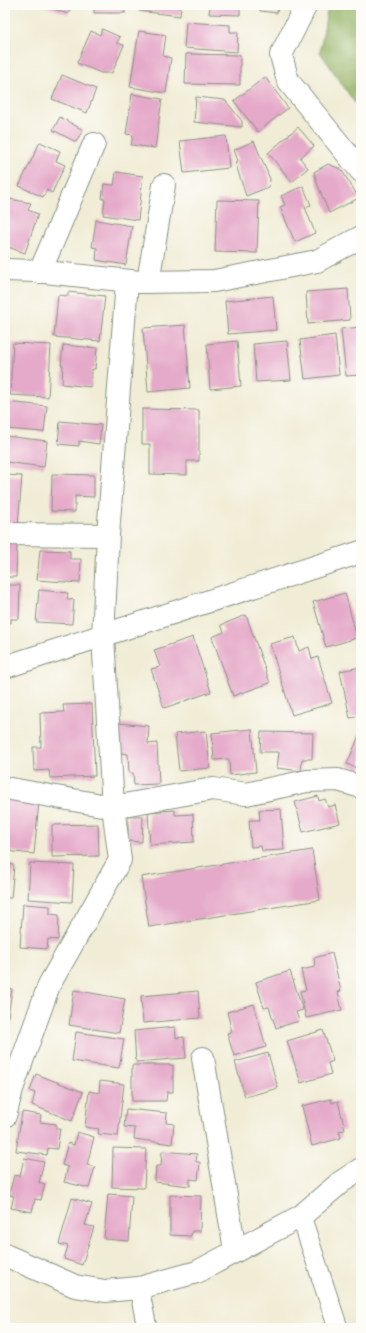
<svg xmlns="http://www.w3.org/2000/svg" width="366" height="1333" viewBox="0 0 366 1333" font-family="'Indie Flower',sans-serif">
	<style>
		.forest { fill: #95b468; stroke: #5a784e }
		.building { fill: #e5a9c9 }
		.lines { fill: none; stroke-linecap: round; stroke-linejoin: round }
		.lane-casing { stroke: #889484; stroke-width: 21 }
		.street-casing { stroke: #889484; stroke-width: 24 }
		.secondary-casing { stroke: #889484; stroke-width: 24 }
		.lane { stroke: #fff; stroke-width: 19 }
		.street { stroke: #fff; stroke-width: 22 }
		.secondary { stroke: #fff; stroke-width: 22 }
	</style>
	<rect width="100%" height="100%" fill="#fdfcf7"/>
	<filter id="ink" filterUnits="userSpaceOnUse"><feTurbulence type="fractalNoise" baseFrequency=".025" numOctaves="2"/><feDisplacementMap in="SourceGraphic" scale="8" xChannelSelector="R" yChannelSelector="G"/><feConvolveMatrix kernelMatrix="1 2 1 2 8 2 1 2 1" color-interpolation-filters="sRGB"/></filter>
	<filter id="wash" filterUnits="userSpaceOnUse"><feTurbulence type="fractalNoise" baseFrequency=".012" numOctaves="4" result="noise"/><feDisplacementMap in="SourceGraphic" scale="16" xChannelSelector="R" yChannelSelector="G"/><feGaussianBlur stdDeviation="0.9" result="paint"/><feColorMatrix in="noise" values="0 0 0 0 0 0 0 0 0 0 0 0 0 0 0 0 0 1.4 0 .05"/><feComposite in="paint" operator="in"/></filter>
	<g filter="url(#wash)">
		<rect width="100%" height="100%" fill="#f0ecd5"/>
		<polygon class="forest" points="328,5 361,5 361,112 320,52"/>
		<g id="blocks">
			<g class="building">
				<polygon points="42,5 72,5 68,14"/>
				<rect x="94" y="5" width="31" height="8"/>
				<polygon points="139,5 181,5 180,16 139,11"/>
				<polygon points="210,5 240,5 240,15 209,14"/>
				<polygon points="261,5 278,5 277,13 260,11"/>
				<polygon points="186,22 230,25 230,32 238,32 237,52 184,48"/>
				<polygon points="102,29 120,37 117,43 124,45 112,73 101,73 77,63 91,31 100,35"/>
				<polygon points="139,31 166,35 163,56 171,58 166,93 130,87"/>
				<polygon points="186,54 240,55 240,85 185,84"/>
				<polygon points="62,75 96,89 87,113 52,99"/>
				<polygon points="265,77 288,108 258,132 234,101"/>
				<polygon points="132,94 162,99 155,148 131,145 133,135 126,134"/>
				<polygon points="196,97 225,100 242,121 242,127 194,122"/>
				<polygon points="60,117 83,130 76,142 53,130"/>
				<polygon points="298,127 314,146 300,158 308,168 292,182 268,153"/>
				<polygon points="226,136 229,168 184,173 180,141"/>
				<polygon points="254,141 270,179 269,187 246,196 235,162 238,161 234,150"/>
				<polygon points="40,142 60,151 56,161 65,165 52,193 47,190 43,197 19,186"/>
				<polygon points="328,164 341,169 359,198 329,213 317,183 314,172"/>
				<polygon points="116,172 143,176 138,220 103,215 105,199 102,199 104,184 114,185"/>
				<polygon points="303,186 311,205 305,207 315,233 295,242 280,207 285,205 281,196"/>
				<polygon points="5,198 31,203 28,210 38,214 25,253 5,246"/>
				<polygon points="217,200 259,201 257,253 215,252"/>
				<polygon points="96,220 132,226 126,265 96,260 97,248 92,247"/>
				<polygon points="348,289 350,320 308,324 306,292"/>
				<polygon points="68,292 105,296 100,341 54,337 58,295 68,296"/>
				<polygon points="273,296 276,330 228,334 225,301"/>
				<polygon points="185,325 190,388 148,392 143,328"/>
				<polygon points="361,327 361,375 346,376 341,329"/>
				<polygon points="335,335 339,375 305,379 300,340"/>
				<polygon points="237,341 241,386 210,389 207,344"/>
				<polygon points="287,341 291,380 256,382 253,344"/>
				<polygon points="13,343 51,345 48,397 10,395"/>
				<polygon points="63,345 97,348 95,369 92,369 91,387 62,384 63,365 61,365"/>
				<polygon points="5,402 47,406 44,432 5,429"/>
				<polygon points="142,409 199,410 199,461 187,461 187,475 150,474 150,444 142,444"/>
				<polygon points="60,421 101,425 99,444 79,441 79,446 58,444"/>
				<polygon points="5,436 47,441 44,467 5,462"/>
				<polygon points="52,474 94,475 94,497 75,496 75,512 51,511"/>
				<polygon points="5,475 22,476 18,526 5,525"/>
				<polygon points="5,543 17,543 16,577 5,577"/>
				<polygon points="40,550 70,551 70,559 81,559 80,583 37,580"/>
				<polygon points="5,585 20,585 19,619 11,619 11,623 5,623"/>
				<polygon points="39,590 68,593 67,599 74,600 72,624 36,622"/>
				<polygon points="345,593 357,638 326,647 313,602"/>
				<polygon points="246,615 270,683 233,696 212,637 224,632 221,625"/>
				<polygon points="193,637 211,692 164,708 151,669 160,667 154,650"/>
				<polygon points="295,637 299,651 309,647 312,659 318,657 332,703 292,715 270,644"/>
				<polygon points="361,667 361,716 350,718 340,671"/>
				<polygon points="92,704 95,776 50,778 49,770 34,771 33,747 41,747 40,713 64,712 63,705"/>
				<polygon points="118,723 149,726 148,744 157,743 159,784 134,785 133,773 129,773 128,754 115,752"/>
				<polygon points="252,729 256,772 230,775 229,759 214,760 212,733"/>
				<polygon points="206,731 210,768 179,771 175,734"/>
				<polygon points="361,731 361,770 347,764"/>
				<polygon points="261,732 313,733 312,759 302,759 301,771 277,768 279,752 260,752"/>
				<polygon points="318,796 319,801 325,799 328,807 335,805 340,823 303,832 295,802"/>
				<polygon points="5,799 39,802 34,854 5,851"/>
				<polygon points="281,809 284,850 262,851 261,846 251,847 249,820 260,820 259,810"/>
				<polygon points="175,810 175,815 193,814 194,842 150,845 148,812"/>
				<polygon points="128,816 143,816 142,842 128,841"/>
				<polygon points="98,824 99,856 52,857 52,825"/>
				<polygon points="312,850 320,900 149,927 141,877"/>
				<polygon points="30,863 74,865 72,902 28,899"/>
				<polygon points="5,864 14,865 11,898 5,898"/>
				<polygon points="23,904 50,906 50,914 59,915 58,940 48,939 47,949 20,947"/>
				<polygon points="332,953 341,991 338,992 342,1010 306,1018 300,991 306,990 301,970 315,967 314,958"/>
				<polygon points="290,971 303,1010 296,1012 299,1021 276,1028 269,1007 264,1008 256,982"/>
				<polygon points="5,987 12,989 7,1024 5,1023"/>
				<polygon points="74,990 125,999 119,1033 69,1025"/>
				<polygon points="198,991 200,1018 143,1023 141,996"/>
				<polygon points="254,1004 266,1047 234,1056 227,1033 232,1032 227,1012"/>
				<polygon points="175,1027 176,1038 184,1037 186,1058 136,1062 134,1031"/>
				<polygon points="323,1030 333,1061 328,1063 331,1074 301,1083 287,1041"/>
				<polygon points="76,1032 124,1039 119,1068 72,1061"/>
				<polygon points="268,1053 278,1088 245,1097 235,1062"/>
				<polygon points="132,1065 173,1065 173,1092 167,1092 166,1101 132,1101"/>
				<polygon points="36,1074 83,1092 72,1121 32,1105 35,1093 30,1091"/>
				<polygon points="100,1081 124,1084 118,1136 98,1134 99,1129 85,1127 89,1091 99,1093"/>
				<polygon points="331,1099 332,1103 338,1101 345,1130 339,1131 341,1138 312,1146 302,1106"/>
				<polygon points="126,1109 167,1113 166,1123 174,1124 172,1144 134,1139 135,1128 124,1127"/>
				<polygon points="22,1112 41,1115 40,1122 56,1124 56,1129 60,1129 57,1149 48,1148 47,1155 16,1151"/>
				<polygon points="77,1132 94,1137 87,1165 95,1167 89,1188 64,1182 68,1167 62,1165 68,1143 74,1145"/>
				<polygon points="113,1148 146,1149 144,1188 112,1187"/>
				<polygon points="162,1151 197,1154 196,1162 200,1162 198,1180 190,1179 190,1186 155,1182 156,1166 161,1166"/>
				<polygon points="24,1158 44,1162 39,1183 45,1184 41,1200 35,1199 32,1212 11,1208 14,1196 9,1195 14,1175 20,1176"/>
				<polygon points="108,1194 132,1196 129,1241 104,1239"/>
				<polygon points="170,1195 201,1196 200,1231 192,1231 191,1236 170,1235"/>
				<polygon points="72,1198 92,1204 85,1225 94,1227 82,1265 64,1259 68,1246 59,1244"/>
			</g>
		</g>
	</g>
	<g filter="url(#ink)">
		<use href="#blocks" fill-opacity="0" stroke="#889484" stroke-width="1"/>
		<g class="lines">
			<g class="lane-casing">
				<g id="lane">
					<polyline points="301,1216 338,1328"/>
					<polyline points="139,1288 147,1328"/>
				</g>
			</g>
			<g class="street-casing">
				<g id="street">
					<polyline points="306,5 281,55 288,81 361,171"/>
					<polyline points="5,270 35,271 140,282 214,281 317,261 361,237"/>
					<polyline points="40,272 94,144"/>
					<polyline points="148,282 164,185"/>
					<polyline points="5,534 108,535"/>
					<polyline points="5,788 113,807 213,789 246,794 307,781 338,780 361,787"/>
					<polyline points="203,1058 235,1250"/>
					<polyline points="5,1116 12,1089 49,985 120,860 113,807 103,636 108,535 127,281"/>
					<polyline points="5,1255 75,1286 105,1291 139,1288 197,1272 301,1216 341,1182 361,1169"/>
				</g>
			</g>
			<g class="secondary-casing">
				<polyline id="secondary" points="5,667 361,552"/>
			</g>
			<use href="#lane" class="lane"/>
			<use href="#street" class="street"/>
			<use href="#secondary" class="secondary"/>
		</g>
	</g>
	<rect width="366" height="1333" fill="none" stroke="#fdfcf7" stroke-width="20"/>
</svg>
